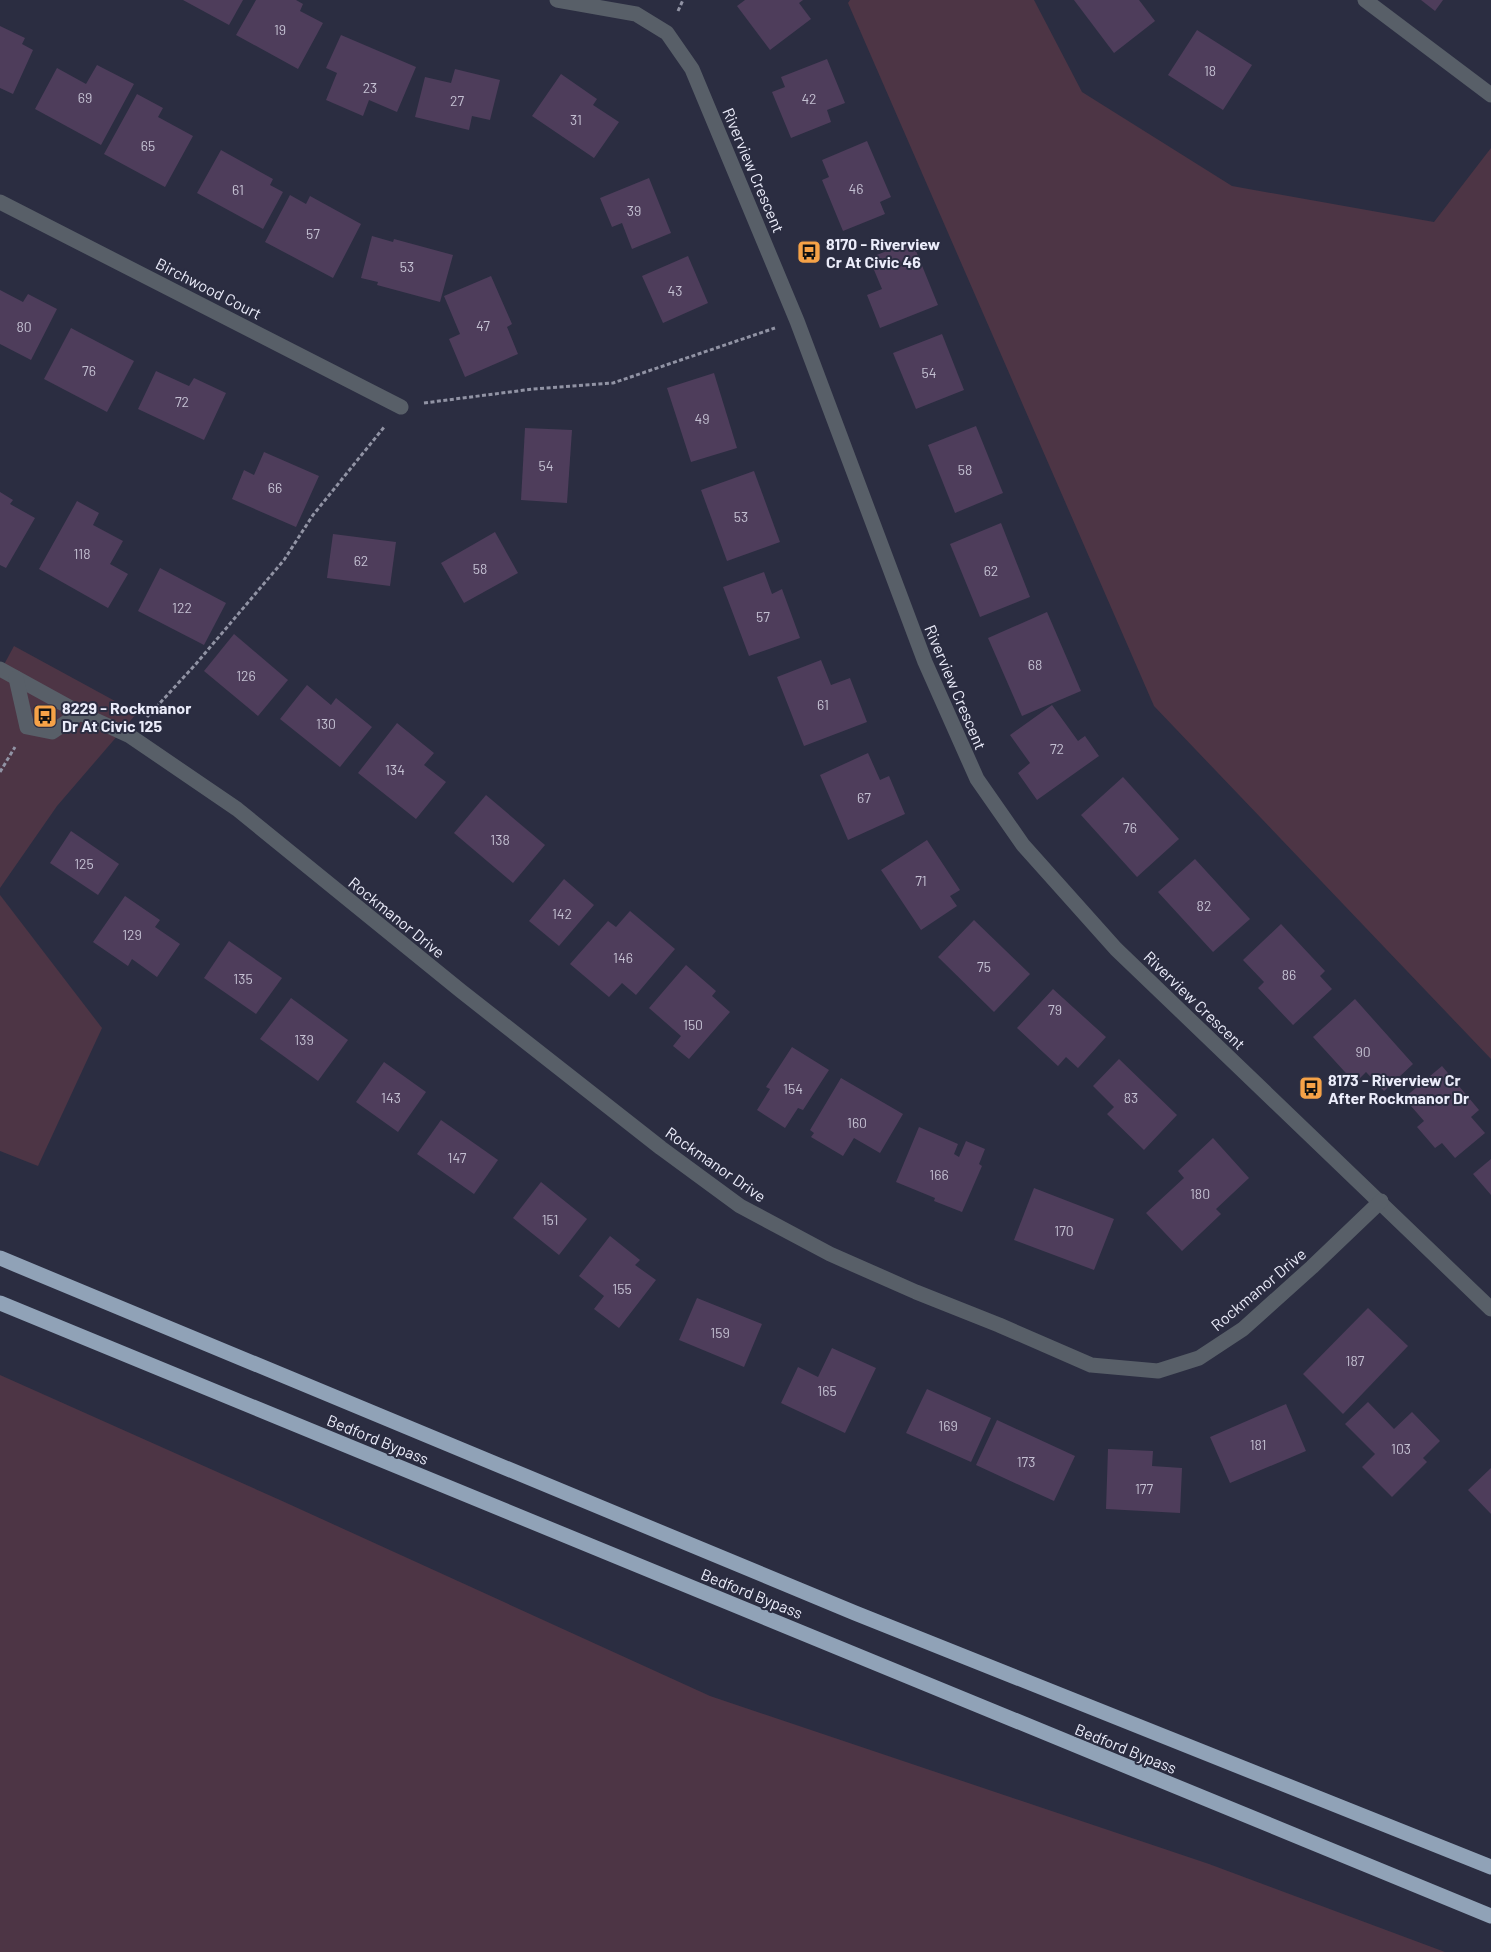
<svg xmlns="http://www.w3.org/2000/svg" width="1491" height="1952" viewBox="0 0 1491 1952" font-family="Barlow,sans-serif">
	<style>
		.green { fill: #4d3545 }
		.building { fill: #4e3d5b }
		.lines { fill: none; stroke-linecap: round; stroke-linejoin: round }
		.path { stroke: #9193a4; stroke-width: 3; stroke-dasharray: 4 2.5; stroke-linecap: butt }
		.lane { stroke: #585f68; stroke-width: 15 }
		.street { stroke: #585f68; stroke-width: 15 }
		.highway { stroke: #90a2b7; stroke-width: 15 }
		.labels { text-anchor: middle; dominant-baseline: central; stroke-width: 4; stroke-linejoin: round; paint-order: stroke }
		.number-label { font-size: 14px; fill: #c4c0d2 }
		.street-label { font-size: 16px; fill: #ebecfa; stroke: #2b2d41 }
		.poi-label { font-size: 16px; font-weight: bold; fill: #ebecfa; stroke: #2b2d41; text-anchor: start }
	</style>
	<rect width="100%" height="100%" fill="#2b2d41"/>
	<g class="green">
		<polygon points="850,0 1034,0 1082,92 1232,186 1434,222 1491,148 1491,1059 1154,706 848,3"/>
		<polygon points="14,646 137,713 57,806 0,888 0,672"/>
		<polygon points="0,895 102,1028 38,1166 0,1151"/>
		<polygon points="0,1375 280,1500 710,1696 1209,1864 1445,1952 0,1952"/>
	</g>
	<g class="building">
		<polygon points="183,0 243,0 229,25"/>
		<polygon points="256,0 296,0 303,4 300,11 323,23 298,69 236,35"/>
		<polygon points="745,0 803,0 799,3 811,19 770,50 737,6"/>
		<polygon points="1074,0 1139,0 1155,21 1114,53"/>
		<polygon points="1421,0 1443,0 1435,11"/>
		<polygon points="0,26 25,38 22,44 33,50 13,94 0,88"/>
		<polygon points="1197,30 1252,65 1223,110 1168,75"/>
		<polygon points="341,35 416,67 397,112 369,100 363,116 326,100 337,73 326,68"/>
		<polygon points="827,59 845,103 827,110 831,122 791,138 772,92 785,87 781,77"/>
		<polygon points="97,65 134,84 101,145 35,109 57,68 86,84"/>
		<polygon points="455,69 500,80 490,120 472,116 469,130 415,117 425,77 451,83"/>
		<polygon points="561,74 597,99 593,105 619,122 594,158 532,116"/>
		<polygon points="137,94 163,108 158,117 193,136 165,187 104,154"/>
		<polygon points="867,141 891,197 880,202 885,214 843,231 822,180 829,177 822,160"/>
		<polygon points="221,150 273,179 270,185 283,192 263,229 197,193"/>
		<polygon points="649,178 671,233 632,249 622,223 612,227 600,198"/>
		<polygon points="290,195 306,204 310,196 361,224 333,278 265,242"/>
		<polygon points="372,236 393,242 394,239 453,255 440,302 377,285 378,282 361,278"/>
		<polygon points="912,241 938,305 880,328 867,295 882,289 869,258"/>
		<polygon points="688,256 708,303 663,323 642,276"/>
		<polygon points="491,276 512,324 507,327 518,354 465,377 449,339 460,334 444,296"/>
		<polygon points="0,290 23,302 28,294 57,309 31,360 0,344"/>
		<polygon points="71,328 134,361 107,412 44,379"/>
		<polygon points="942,334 964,390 916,409 893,353"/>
		<polygon points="156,371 189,386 194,378 226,393 204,440 138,409"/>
		<polygon points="714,373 737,448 691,462 667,388"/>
		<polygon points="976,426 1003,493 955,513 928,445"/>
		<polygon points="525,428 572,430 567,503 521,500"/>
		<polygon points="264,452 319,476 296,527 232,499 244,470 254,475"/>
		<polygon points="754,471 780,542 727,561 701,490"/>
		<polygon points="0,492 13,500 10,504 35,518 6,568 0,565"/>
		<polygon points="77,501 99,513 93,525 123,541 110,564 128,574 108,608 39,569"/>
		<polygon points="1001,523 1030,597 980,617 950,544"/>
		<polygon points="495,532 518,573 464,603 441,563"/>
		<polygon points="333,534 396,542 390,586 327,578"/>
		<polygon points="160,568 226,603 204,645 138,611"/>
		<polygon points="764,572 772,594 782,589 800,638 749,656 723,587"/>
		<polygon points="1047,612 1081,691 1022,716 988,638"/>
		<polygon points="234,634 288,680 258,716 204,671"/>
		<polygon points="821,660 831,685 850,678 867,722 804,746 777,677"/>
		<polygon points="307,685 331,705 336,698 372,727 340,767 280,719"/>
		<polygon points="1052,705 1078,741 1085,736 1099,756 1037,800 1018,773 1030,763 1010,735"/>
		<polygon points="397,723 434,753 424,765 446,782 416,819 358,773"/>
		<polygon points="868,753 880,780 889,776 905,814 848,840 820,775"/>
		<polygon points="1123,777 1179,839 1137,877 1081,815"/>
		<polygon points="486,795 545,845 513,883 454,833"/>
		<polygon points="71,831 119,864 98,895 50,863"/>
		<polygon points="927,840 960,890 950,896 957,906 921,930 881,870"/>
		<polygon points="1195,859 1250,919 1213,952 1158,892"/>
		<polygon points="564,879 594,905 559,946 529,921"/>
		<polygon points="125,896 160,920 155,927 180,944 157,977 132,959 128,966 93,942"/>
		<polygon points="630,911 675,949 636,995 622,983 609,997 570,964 608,921 616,927"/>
		<polygon points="974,920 1030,974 994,1012 938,957"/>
		<polygon points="1281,924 1325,971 1320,976 1332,989 1293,1025 1258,988 1264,982 1243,960"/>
		<polygon points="229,941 282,978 256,1014 204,978"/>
		<polygon points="686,965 716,991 712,996 730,1012 689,1059 673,1046 681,1036 649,1008"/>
		<polygon points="1053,989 1106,1037 1078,1068 1066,1057 1058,1066 1017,1028"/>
		<polygon points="291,998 348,1040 318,1081 260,1039"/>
		<polygon points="1355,999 1413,1064 1384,1091 1366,1072 1355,1083 1313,1037"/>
		<polygon points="792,1047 829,1070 803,1110 798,1108 785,1128 757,1110 770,1089 766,1087"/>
		<polygon points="1119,1059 1177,1115 1144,1150 1107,1114 1114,1107 1093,1086"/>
		<polygon points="384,1062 426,1092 398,1132 356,1102"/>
		<polygon points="1442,1066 1479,1110 1471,1117 1485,1133 1455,1158 1442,1143 1435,1148 1417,1127 1424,1121 1404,1098"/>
		<polygon points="841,1078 903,1114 880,1153 854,1138 843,1156 811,1137 814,1133 810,1130"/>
		<polygon points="441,1120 498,1160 474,1194 417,1154"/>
		<polygon points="919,1127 958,1144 954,1154 959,1157 966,1141 985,1149 979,1164 982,1166 962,1212 934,1201 935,1198 896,1182"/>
		<polygon points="1213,1138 1249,1178 1216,1209 1221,1214 1182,1251 1146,1213 1184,1178 1178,1171"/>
		<polygon points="1491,1159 1491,1195 1473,1174"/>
		<polygon points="541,1182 587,1219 559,1255 513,1218"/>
		<polygon points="1034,1188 1114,1219 1094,1270 1014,1240"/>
		<polygon points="610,1236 640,1260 635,1265 656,1280 619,1328 594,1309 604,1296 579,1276"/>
		<polygon points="697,1298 762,1324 744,1367 679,1340"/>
		<polygon points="1368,1308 1408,1346 1343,1414 1303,1374"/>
		<polygon points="832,1348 876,1368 845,1433 781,1403 798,1367 818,1377"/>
		<polygon points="927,1389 991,1418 971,1462 906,1433"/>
		<polygon points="1368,1402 1394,1429 1412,1412 1440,1441 1423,1458 1427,1462 1392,1497 1362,1467 1375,1454 1345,1424"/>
		<polygon points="1286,1404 1306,1451 1230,1483 1210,1437"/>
		<polygon points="997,1420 1075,1456 1054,1501 976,1465"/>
		<polygon points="1108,1449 1153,1451 1152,1466 1182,1468 1180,1513 1106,1509"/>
		<polygon points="1491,1468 1491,1514 1468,1490"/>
	</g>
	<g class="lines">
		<g class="path">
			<polyline points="678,11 683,0"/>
			<polyline points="424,403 533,389 613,383 775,328"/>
			<polyline points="147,717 195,665 284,560 313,515 385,426"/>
			<polyline points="0,772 15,747"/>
		</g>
		<polyline class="lane" points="1365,0 1491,95"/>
		<g class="street">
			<polyline points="557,0 636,14 667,33 692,69 797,321 925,662 977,779 1023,845 1116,949 1491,1309"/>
			<polyline points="0,202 401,407"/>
			<polyline points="0,669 80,713 130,736 237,809 461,991 661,1148 740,1206 830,1254 916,1292 999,1325 1091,1365 1158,1371 1199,1358 1243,1329 1312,1267 1381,1201"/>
			<polyline points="16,678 27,727 52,732 80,713"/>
		</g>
		<g class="highway">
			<polyline points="0,1258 855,1613 1491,1867"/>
			<polyline points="0,1303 1491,1916"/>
		</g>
	</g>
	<defs>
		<g id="bus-square" transform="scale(1.25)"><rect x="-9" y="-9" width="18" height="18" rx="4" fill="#f6a247" stroke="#2b2d41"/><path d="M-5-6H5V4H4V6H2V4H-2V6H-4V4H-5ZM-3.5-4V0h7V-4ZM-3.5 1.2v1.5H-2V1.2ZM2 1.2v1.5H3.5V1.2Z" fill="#111"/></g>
	</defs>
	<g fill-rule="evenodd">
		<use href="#bus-square" x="809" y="252"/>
		<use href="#bus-square" x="45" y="716"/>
		<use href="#bus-square" x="1311" y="1088"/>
	</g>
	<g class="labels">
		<g class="number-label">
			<text x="280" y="29">19</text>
			<text x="1210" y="70">18</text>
			<text x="370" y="87">23</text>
			<text x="85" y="97">69</text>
			<text x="809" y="98">42</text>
			<text x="457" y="100">27</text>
			<text x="576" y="119">31</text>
			<text x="148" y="145">65</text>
			<text x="856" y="188">46</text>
			<text x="238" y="189">61</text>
			<text x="634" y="210">39</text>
			<text x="313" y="233">57</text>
			<text x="407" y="266">53</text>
			<text x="675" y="290">43</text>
			<text x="483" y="325">47</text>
			<text x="24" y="326">80</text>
			<text x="89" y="370">76</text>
			<text x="929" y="372">54</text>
			<text x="182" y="401">72</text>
			<text x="702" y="418">49</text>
			<text x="546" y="465">54</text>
			<text x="965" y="469">58</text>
			<text x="275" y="487">66</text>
			<text x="741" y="516">53</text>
			<text x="82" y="553">118</text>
			<text x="361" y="560">62</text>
			<text x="480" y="568">58</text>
			<text x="991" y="570">62</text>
			<text x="182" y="607">122</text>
			<text x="763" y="616">57</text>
			<text x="1035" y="664">68</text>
			<text x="246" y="675">126</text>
			<text x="823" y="704">61</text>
			<text x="326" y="723">130</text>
			<text x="1057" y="748">72</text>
			<text x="395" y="769">134</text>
			<text x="864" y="797">67</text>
			<text x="1130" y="827">76</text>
			<text x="500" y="839">138</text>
			<text x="84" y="863">125</text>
			<text x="921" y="880">71</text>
			<text x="1204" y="905">82</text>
			<text x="562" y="913">142</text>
			<text x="132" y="934">129</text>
			<text x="623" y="957">146</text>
			<text x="984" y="966">75</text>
			<text x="1289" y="974">86</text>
			<text x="243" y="978">135</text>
			<text x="1055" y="1009">79</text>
			<text x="693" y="1024">150</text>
			<text x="304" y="1039">139</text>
			<text x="1363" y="1051">90</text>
			<text x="793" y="1088">154</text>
			<text x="391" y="1097">143</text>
			<text x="1131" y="1097">83</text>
			<text x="857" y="1122">160</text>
			<text x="457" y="1157">147</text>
			<text x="939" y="1174">166</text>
			<text x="1200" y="1193">180</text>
			<text x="550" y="1219">151</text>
			<text x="1064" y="1230">170</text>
			<text x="622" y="1288">155</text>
			<text x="720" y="1332">159</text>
			<text x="1355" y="1360">187</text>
			<text x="827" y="1390">165</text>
			<text x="948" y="1425">169</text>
			<text x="1258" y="1444">181</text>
			<text x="1401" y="1448">103</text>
			<text x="1026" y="1461">173</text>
			<text x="1144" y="1488">177</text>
		</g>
		<g class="street-label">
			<text transform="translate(754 170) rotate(67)">Riverview Crescent</text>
			<text transform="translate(209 288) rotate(27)">Birchwood Court</text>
			<text transform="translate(956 687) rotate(67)">Riverview Crescent</text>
			<text transform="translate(397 917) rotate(39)">Rockmanor Drive</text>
			<text transform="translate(1195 1000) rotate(44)">Riverview Crescent</text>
			<text transform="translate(716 1164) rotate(35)">Rockmanor Drive</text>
			<text transform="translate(1258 1289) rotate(-40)">Rockmanor Drive</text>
			<text transform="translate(378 1439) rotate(22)">Bedford Bypass</text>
			<text transform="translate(752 1593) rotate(22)">Bedford Bypass</text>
			<text transform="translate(1126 1748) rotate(22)">Bedford Bypass</text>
		</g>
		<g class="poi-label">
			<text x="826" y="243">8170 - Riverview<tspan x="826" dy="18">Cr At Civic 46</tspan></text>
			<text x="62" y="707">8229 - Rockmanor<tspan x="62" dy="18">Dr At Civic 125</tspan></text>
			<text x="1328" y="1079">8173 - Riverview Cr<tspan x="1328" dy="18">After Rockmanor Dr</tspan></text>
		</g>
	</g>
</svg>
